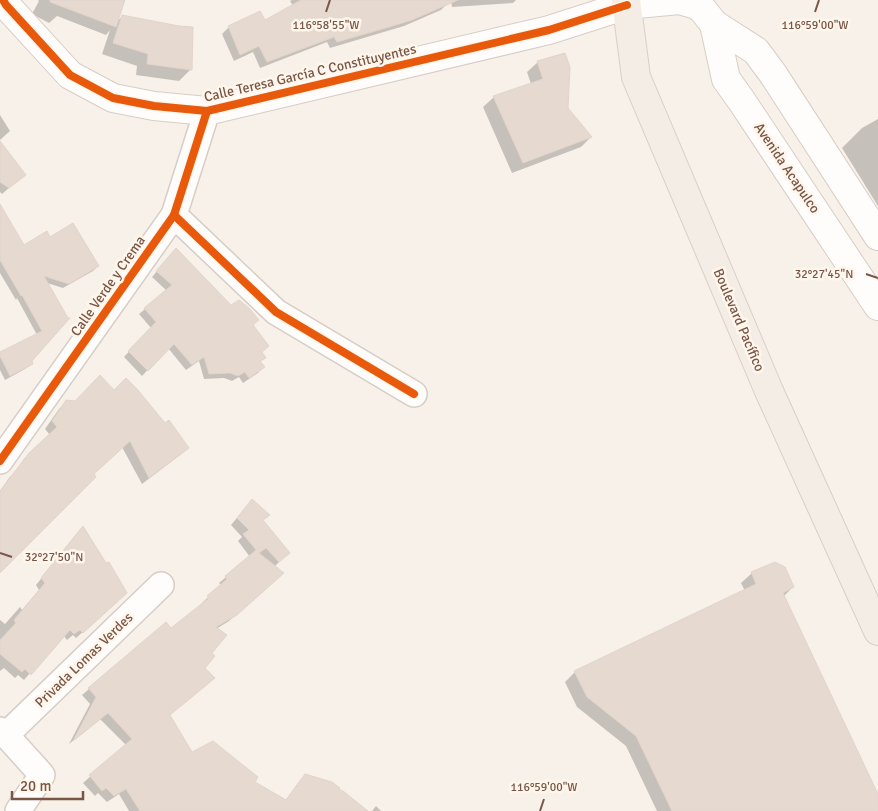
<svg xmlns="http://www.w3.org/2000/svg" width="878" height="811" viewBox="0 0 878 811" font-family="Signika,sans-serif">
	<style>
		.shadow { fill: #0003 }
		.building { fill: #e5d9d0; stroke: #e2d4cb }
		.lines { fill: none; stroke-linecap: round; stroke-linejoin: round }
		.street-casing { stroke: #d7cdc6; stroke-width: 28 }
		.secondary-casing { stroke: #d8cdc6; stroke-width: 30 }
		.primary-casing { stroke: #dacec8; stroke-width: 30 }
		.street { stroke: #fefdfc; stroke-width: 25 }
		.secondary { stroke: #fefdfc; stroke-width: 28 }
		.primary { stroke: #f3ede5; stroke-width: 28 }
		.cycleway-casing { stroke: #fff6ec; stroke-width: 11 }
		.cycleway { stroke: #e8590c; stroke-width: 8 }
		.ticks { fill: none; stroke: #7a5546; stroke-width: 2 }
		.labels { text-anchor: middle; dominant-baseline: central; stroke-width: 5; stroke-linejoin: round; paint-order: stroke }
		.street-label { font-size: 14px; fill: #7a5546; stroke: #fff6ec }
		.ticks-label { font-size: 12px; text-anchor: middle; fill: #7a5546; stroke: #fff6ec; stroke-width: 5; stroke-linejoin: round; paint-order: stroke }
	</style>
	<rect width="100%" height="100%" fill="#f8f1e9"/>
	<g class="shadow">
		<polygon points="38,0 124,0 115,23 123,16 191,69 179,81 136,75 137,66 102,54 110,30 106,35 57,16 49,23 32,14 39,1"/>
		<polygon points="292,0 446,0 447,4 441,10 404,26 330,48 327,42 260,68 253,52 234,61 222,34 229,27 264,22 293,6 290,1"/>
		<polygon points="451,0 516,0 513,3 452,7"/>
		<polygon points="538,62 567,108 591,137 581,147 512,173 483,107 494,97 531,84 527,72"/>
		<polygon points="0,115 10,131 0,140"/>
		<polygon points="878,119 878,206 842,148 862,128"/>
		<polygon points="0,143 24,175 2,194 0,192"/>
		<polygon points="0,234 23,247 98,266 93,271 63,288 47,283 43,346 17,298 16,300 0,273"/>
		<polygon points="171,255 251,326 261,352 264,357 259,362 263,367 258,373 243,383 239,377 232,381 224,378 204,379 199,361 186,370 168,348 142,376 124,357 151,328 139,314 167,291 152,277"/>
		<polygon points="0,353 30,365 25,369 5,380 0,370"/>
		<polygon points="114,392 187,448 180,455 142,484 122,447 93,474 0,571 0,491 9,478 17,470 25,468 23,460 50,435 45,429 59,409 67,402 75,402"/>
		<polygon points="246,507 262,520 281,560 274,567 276,580 229,621 216,629 210,654 169,715 191,754 253,782 285,801 299,782 305,775 337,790 366,811 129,811 119,794 107,802 98,793 95,796 83,783 126,745 100,719 69,744 90,704 82,695 166,624 170,630 203,604 202,603 221,585 219,583 250,557 238,541 242,537 231,525"/>
		<polygon points="82,528 119,600 76,638 73,635 67,640 63,635 24,680 18,675 15,678 4,668 0,671 0,620 5,624 20,607 22,610 39,590 36,585"/>
		<polygon points="752,573 793,587 783,597 878,797 878,811 657,811 626,746 577,707 565,682 575,672 745,591 741,583"/>
		<polygon points="376,806 381,811 372,811"/>
	</g>
	<g class="building">
		<polygon points="50,0 125,0 116,27 50,2"/>
		<polygon points="301,0 458,0 412,20 389,27 337,42 334,37 267,62 259,46 240,55 228,26 260,11 265,20"/>
		<polygon points="122,15 179,26 193,27 192,70 147,64 148,54 113,43"/>
		<polygon points="565,53 570,67 568,108 592,137 523,163 493,96 543,79 537,61"/>
		<polygon points="0,141 26,175 9,188 0,182"/>
		<polygon points="0,204 24,245 47,231 50,237 73,223 99,266 69,284 44,276 68,318 70,318 32,361 33,364 10,376 0,356 0,352 42,331 22,295 21,296 0,260"/>
		<polygon points="176,248 231,305 239,300 250,309 259,320 253,325 269,346 262,352 266,358 260,361 265,367 249,378 245,372 238,376 230,373 209,374 204,357 192,365 174,344 148,371 128,351 156,322 144,308 172,285 156,271"/>
		<polygon points="100,375 114,390 126,378 137,389 165,423 169,420 189,448 149,478 130,441 94,474 96,477 0,573 0,491 29,453 57,427 52,421 66,400 75,401"/>
		<polygon points="252,499 270,515 263,520 290,553 279,562 266,548 259,553 284,573 237,615 216,627 227,635 212,653 215,656 205,668 215,678 170,715 192,752 213,741 258,777 255,782 286,800 305,774 332,782 340,788 339,790 343,791 368,811 140,811 126,789 114,796 106,788 102,791 89,775 132,739 108,713 73,741 96,697 88,688 166,622 171,628 209,598 207,596 227,579 225,576 256,550 257,551 243,534 249,530 237,518"/>
		<polygon points="83,526 106,563 109,562 127,593 83,633 80,630 74,634 70,630 31,675 25,669 22,672 0,654 0,640 16,623 14,620 45,583 41,578"/>
		<polygon points="775,562 785,567 794,587 783,593 878,794 878,811 672,811 636,736 587,697 574,671 756,584 751,572"/>
	</g>
	<g class="lines">
		<g class="street-casing">
			<g id="street">
				<polyline points="174,215 276,312 414,394"/>
				<polyline points="0,461 174,215 207,111"/>
				<polyline points="0,730 6,735 42,775 18,811"/>
				<polyline points="6,735 161,585"/>
			</g>
		</g>
		<g class="secondary-casing">
			<g id="secondary">
				<polyline points="3,0 6,5 70,75 113,98 154,106 207,111 549,30 627,5 679,0 690,3 698,6 703,10 714,24 756,51 773,74 878,236"/>
				<polyline points="714,24 726,79 741,100 878,306"/>
			</g>
		</g>
		<g class="primary-casing">
			<polyline id="primary" points="626,0 636,77 769,391 878,631"/>
		</g>
		<use href="#street" class="street"/>
		<use href="#secondary" class="secondary"/>
		<use href="#primary" class="primary"/>
		<g class="cycleway-casing">
			<g id="cycleway">
				<polyline points="3,0 6,5 70,75 113,98 154,106 207,111 549,30 627,5"/>
				<polyline points="174,215 276,312 414,394"/>
				<polyline points="0,461 174,215 207,111"/>
			</g>
		</g>
		<use href="#cycleway" class="cycleway"/>
	</g>
	<path class="ticks" d="M326,12L330,0M815,12L819,0M866,274L878,278M0,553L12,557M540,811L544,799"/>
	<g class="labels">
		<g class="street-label">
			<text transform="translate(310 73) rotate(-13)">Calle Teresa García C Constituyentes</text>
			<text transform="translate(787 168) rotate(56)">Avenida Acapulco</text>
			<text transform="translate(108 286) rotate(-55)">Calle Verde y Crema</text>
			<text transform="translate(739 320) rotate(67)">Boulevard Pacífico</text>
			<text transform="translate(84 660) rotate(-44)">Privada Lomas Verdes</text>
		</g>
	</g>
	<g class="ticks-label">
		<text x="326" y="29">116°58'55"W</text>
		<text x="815" y="29">116°59'00"W</text>
		<text x="824" y="278">32°27'45"N</text>
		<text x="54" y="561">32°27'50"N</text>
		<text x="544" y="791">116°59'00"W</text>
	</g>
	<path d="M12 791v8h71v-8" fill="none" stroke="#7a5546" stroke-width="2.5"/>
	<text x="20" y="791" font-size="15" fill="#7a5546" stroke="#fff6ec" stroke-width="4" paint-order="stroke">20 m</text>
</svg>
